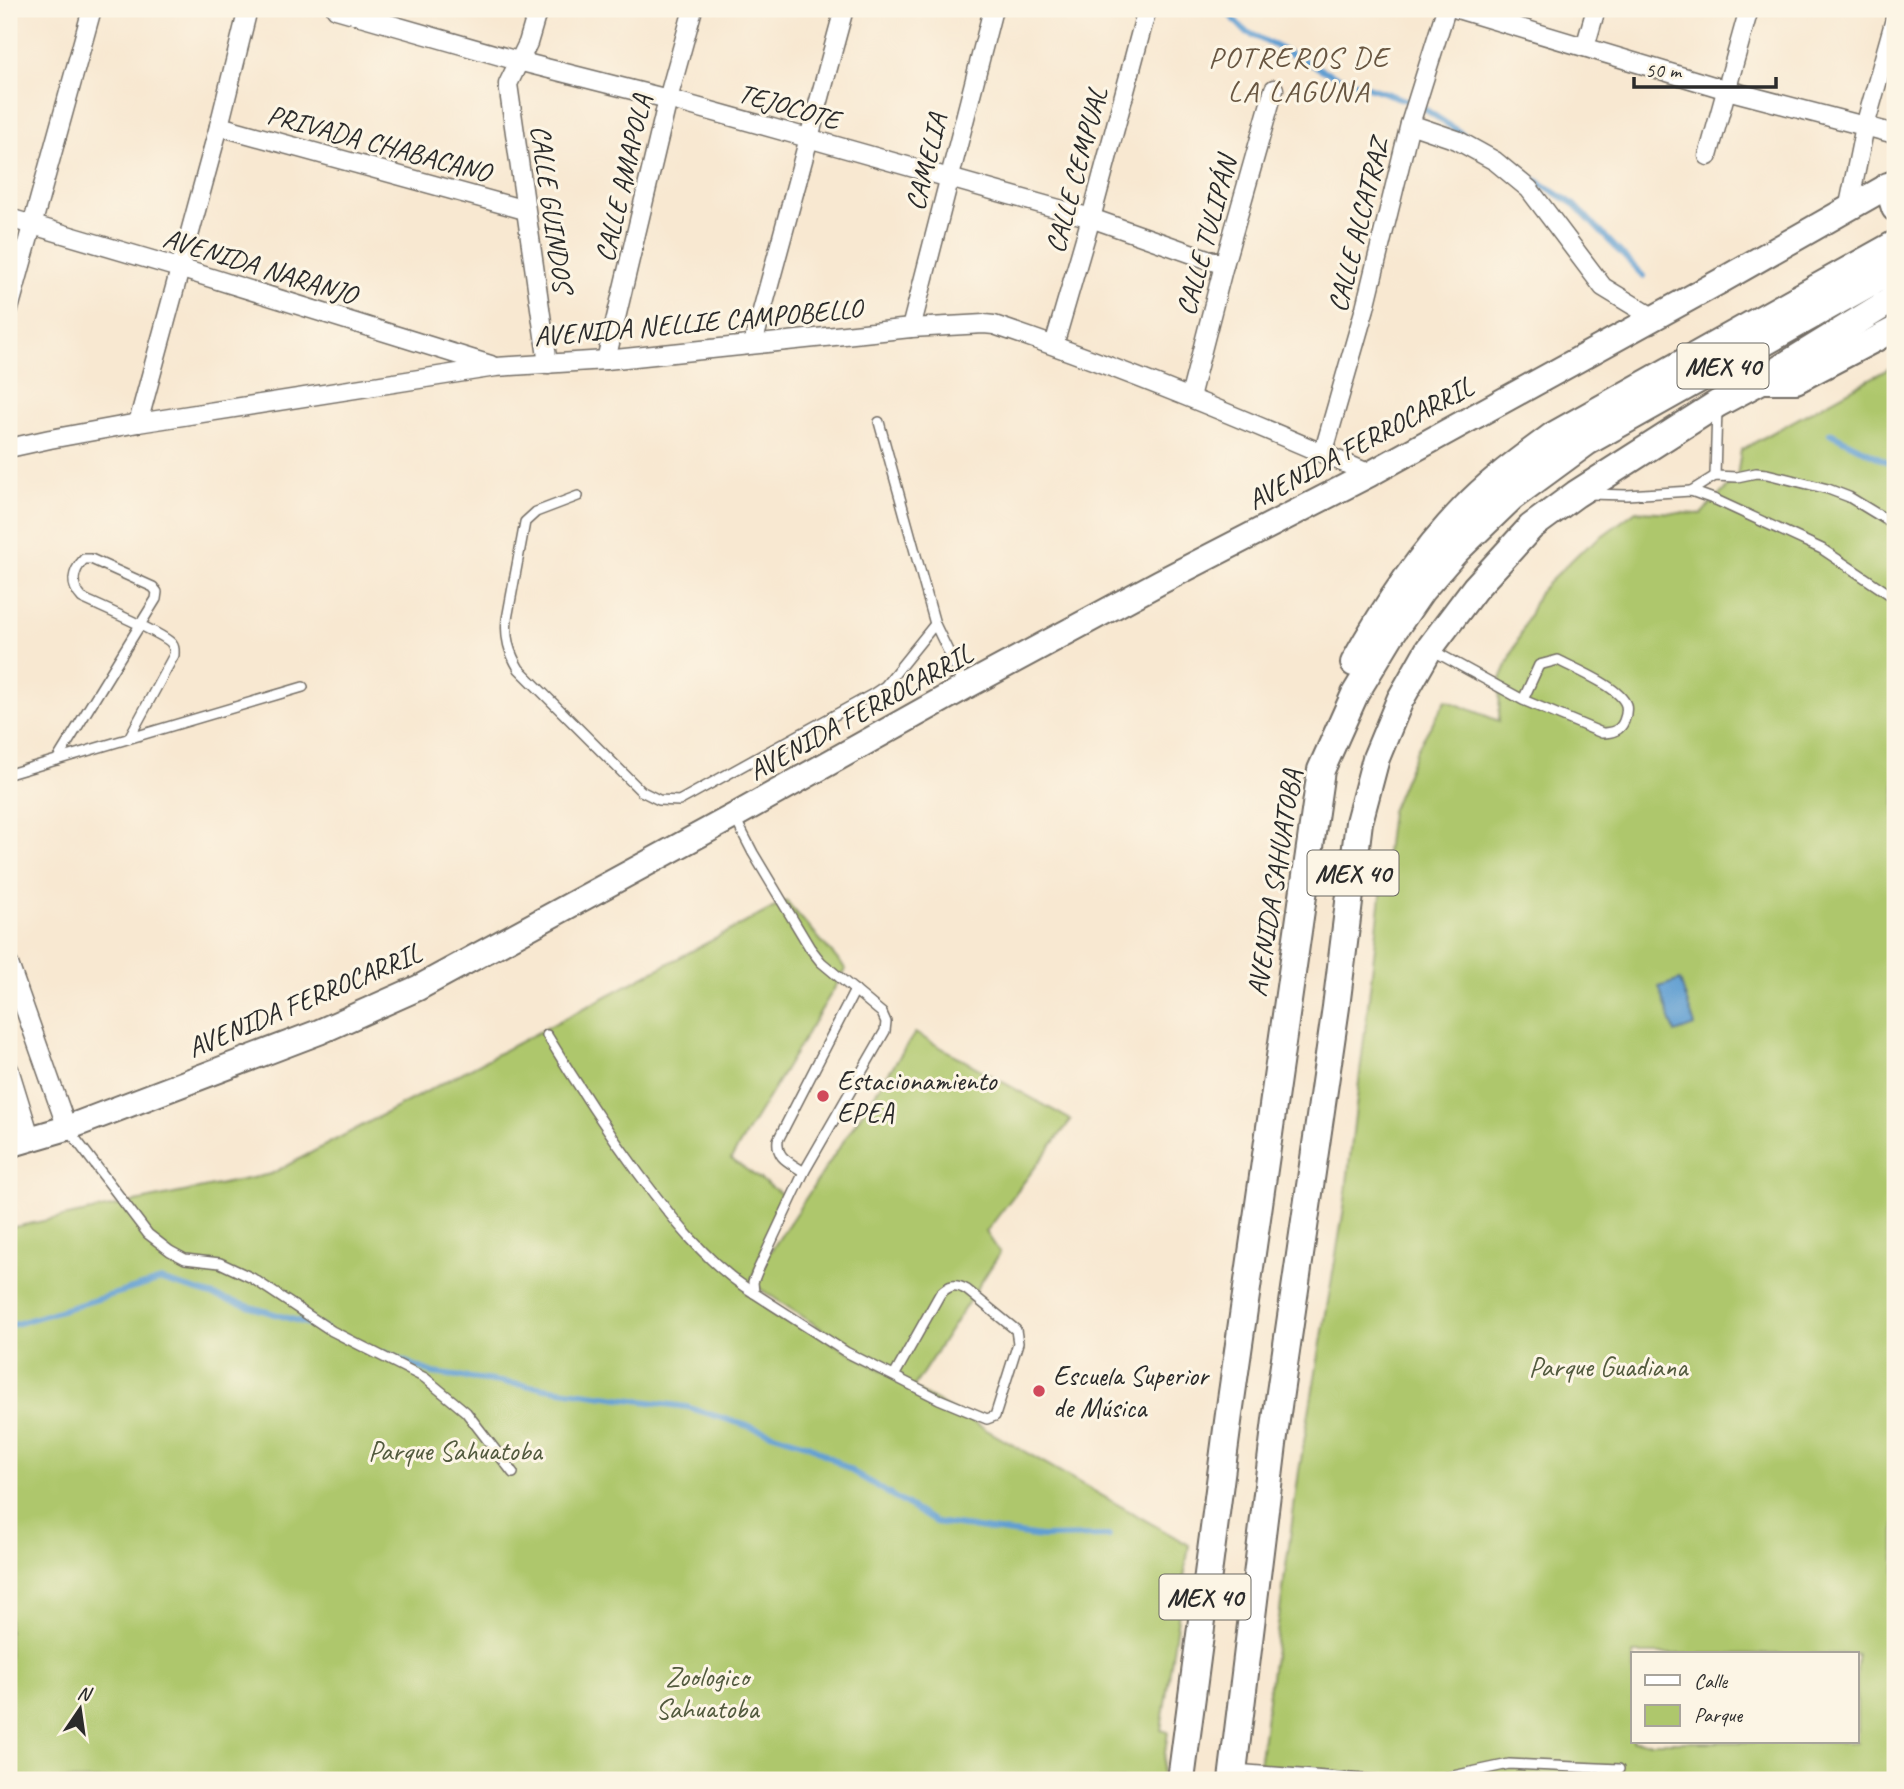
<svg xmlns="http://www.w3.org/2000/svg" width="1904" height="1789" viewBox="0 0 1904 1789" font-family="Caveat,sans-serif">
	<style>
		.green { fill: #aec76c; stroke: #6c794c; stroke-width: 2; fill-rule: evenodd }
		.water { fill: #609fd2; stroke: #46657e; stroke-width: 2 }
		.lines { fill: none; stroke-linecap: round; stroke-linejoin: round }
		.stream { stroke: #609fd2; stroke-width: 6 }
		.lane-casing { stroke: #736d65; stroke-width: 12 }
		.street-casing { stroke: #736d65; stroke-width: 21 }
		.secondary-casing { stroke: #736d65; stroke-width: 28 }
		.primary-casing { stroke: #736d65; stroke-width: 30 }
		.lane { stroke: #fff; stroke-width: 9 }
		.street { stroke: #fff; stroke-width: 18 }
		.secondary { stroke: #fff; stroke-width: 24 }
		.primary { stroke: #fff; stroke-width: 26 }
		.poi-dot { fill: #d1495b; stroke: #fcf5e5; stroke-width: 2.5 }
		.labels { text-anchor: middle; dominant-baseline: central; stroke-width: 6; stroke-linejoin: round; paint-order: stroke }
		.shield { fill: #fcf5e5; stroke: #6a6863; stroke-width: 2 }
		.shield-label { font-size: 26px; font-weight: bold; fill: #2b2b2b }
		.street-label { font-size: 28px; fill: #2b2b2b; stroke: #fcf5e5 }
		.poi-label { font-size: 28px; fill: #2b2b2b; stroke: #fcf5e5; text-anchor: start }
		.park-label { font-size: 28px; fill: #525a3e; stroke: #fcf5e5 }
		.neighbourhood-label { font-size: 30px; letter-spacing: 2px; fill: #685641; stroke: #fcf5e5 }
	</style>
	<rect width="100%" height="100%" fill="#fcf5e5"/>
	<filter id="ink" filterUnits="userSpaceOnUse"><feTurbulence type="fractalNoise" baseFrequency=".0143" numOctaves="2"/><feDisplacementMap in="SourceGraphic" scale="14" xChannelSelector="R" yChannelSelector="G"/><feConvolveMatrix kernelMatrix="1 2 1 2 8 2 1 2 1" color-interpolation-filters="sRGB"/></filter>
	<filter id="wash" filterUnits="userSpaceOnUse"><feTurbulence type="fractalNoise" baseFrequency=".00686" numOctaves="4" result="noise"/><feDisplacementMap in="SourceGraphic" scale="28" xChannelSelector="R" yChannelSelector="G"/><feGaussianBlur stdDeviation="1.57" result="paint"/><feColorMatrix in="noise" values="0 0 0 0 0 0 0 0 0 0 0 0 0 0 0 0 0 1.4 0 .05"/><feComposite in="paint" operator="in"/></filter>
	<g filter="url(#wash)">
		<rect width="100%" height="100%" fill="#f8e8d1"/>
		<g class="green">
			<path d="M1895,365V1780H1257L1299,1471L1344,1208L1391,811L1417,749L1446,700L1499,721L1500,681L1539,592L1580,552L1636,511L1701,514L1737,477L1741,450ZM1633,1654H1857V1742H1633Z"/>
			<path d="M786,901L846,969L731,1159L783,1195L751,1281L915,1033L1071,1120L986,1232L1000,1253L913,1388L1189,1545L1161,1730L1168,1732L1161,1780H9V1228L271,1174ZM751,1283L891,1374L890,1375L746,1293Z"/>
		</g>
		<polygon class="water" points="1680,980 1695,1026 1675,1033 1659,987"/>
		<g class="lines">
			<g class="stream">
				<polyline points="1224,9 1245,31 1333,75 1417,104 1464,135"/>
				<polyline points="1512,165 1575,205 1643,276"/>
				<polyline points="1830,433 1895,466"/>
				<polyline points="9,1326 161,1280 325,1329"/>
				<polyline points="384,1353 433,1373 687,1407 809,1445 935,1522 1041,1537 1109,1536"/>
			</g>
		</g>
	</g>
	<g filter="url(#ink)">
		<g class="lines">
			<g class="lane-casing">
				<g id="lane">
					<polyline points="879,422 935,624 965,686"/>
					<polyline points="1715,476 1717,408"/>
					<polyline points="1691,491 1715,476 1737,477 1756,473 1767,474 1828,489 1849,497 1895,525"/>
					<polyline points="1589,494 1627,495 1691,491 1716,500 1822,549 1895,598"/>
					<path d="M578,496L536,512L525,522L507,619C505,638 509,652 519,669L641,791L659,800L679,801L873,694L885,686L935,624"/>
					<path d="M1430,649L1523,700L1602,733C1612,733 1620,731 1624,721C1626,716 1627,710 1626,705C1620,687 1575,669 1558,660L1539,665L1523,700"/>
					<path d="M57,760L156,599L157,592L153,587L91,559H84C72,572 70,585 82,598C96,605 167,635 172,644C175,648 174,650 174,655L129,738"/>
					<polyline points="9,774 303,687"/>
					<path d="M735,818L753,853L810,948L821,962L882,1013L886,1022L885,1031L804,1172L757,1272L753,1282L754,1293L846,1352L939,1399L987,1419L995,1416L1018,1343L1016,1330L967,1290C955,1283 949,1285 940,1294L894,1376"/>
					<path d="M547,1035C576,1083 606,1129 639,1174C672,1218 707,1264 754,1293"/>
					<polyline points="68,1129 148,1234 170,1251 185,1259 220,1263 252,1278 332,1331 425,1378 466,1412 513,1473"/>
					<path d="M804,1172C790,1162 776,1159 778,1140L855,990"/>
					<polyline points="1235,1769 1377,1780"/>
					<polyline points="1434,1780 1509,1764 1619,1769"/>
				</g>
			</g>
			<g class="street-casing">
				<g id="street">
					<polyline points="336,9 518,61 668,99 808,138 1091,218 1224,265"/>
					<polyline points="538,9 528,43 508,84 548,364"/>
					<polyline points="1457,9 1727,90 1895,134"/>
					<polyline points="1585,47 1596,9"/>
					<polyline points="1410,124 1457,140 1495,161 1529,189 1603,287 1654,318"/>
					<polyline points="219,126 525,210"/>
					<polyline points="1708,156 1749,9"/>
					<polyline points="1848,210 1865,126 1895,19"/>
					<polyline points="9,218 179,268 491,365"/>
					<polyline points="9,309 92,9"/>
					<polyline points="911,328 993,9"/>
					<polyline points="753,344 844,9"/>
					<polyline points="1054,345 1091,218 1147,9"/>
					<polyline points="606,360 668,99 693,9"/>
					<polyline points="1190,397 1224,265 1274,89"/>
					<polyline points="138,423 219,126 248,9"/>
					<path d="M9,448L50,439L138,423L496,367L606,360L911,328L984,324L994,325C1122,368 1246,420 1370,474"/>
					<polyline points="1323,454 1365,308 1410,124 1446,9"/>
					<polyline points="9,964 67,1128"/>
					<polyline points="9,1069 31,1140"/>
				</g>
			</g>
			<g class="secondary-casing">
				<g id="secondary">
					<polyline points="1760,381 1796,381 1895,329"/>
					<polyline points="9,1145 67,1128 319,1032 418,988 734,816 965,687 1160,582 1370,474 1719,282 1895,182"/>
				</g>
			</g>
			<g class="primary-casing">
				<g id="primary">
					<polyline points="1888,186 1895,208"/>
					<path d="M1354,663C1384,608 1419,556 1463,510C1490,481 1523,458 1554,435L1895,244"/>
					<polyline points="1181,1780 1229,1414 1321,770 1355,694 1392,633 1421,591 1455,552 1512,497 1587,442 1895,269"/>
					<polyline points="1232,1780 1276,1420 1336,1007 1359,822 1376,758 1400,700 1429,649 1475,588 1531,527 1576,494 1717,404 1760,381 1895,298"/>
				</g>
			</g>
			<use href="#lane" class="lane"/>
			<use href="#street" class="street"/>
			<use href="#secondary" class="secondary"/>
			<use href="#primary" class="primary"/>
		</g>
	</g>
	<g class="poi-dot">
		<circle cx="823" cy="1096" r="7"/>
		<circle cx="1039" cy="1391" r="7"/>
	</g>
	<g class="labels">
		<g class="shield">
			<rect x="1677.5" y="343.5" width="91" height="45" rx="5"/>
			<rect x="1307.5" y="850.5" width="91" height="45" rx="5"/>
			<rect x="1159.5" y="1574.5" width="91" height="45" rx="5"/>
		</g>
		<g class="shield-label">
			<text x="1723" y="366">MEX 40</text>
			<text x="1353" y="873">MEX 40</text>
			<text x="1205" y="1597">MEX 40</text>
		</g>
		<g class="street-label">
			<text transform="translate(789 106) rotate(16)">TEJOCOTE</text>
			<text transform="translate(379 143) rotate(15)">PRIVADA CHABACANO</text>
			<text transform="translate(926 162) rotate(-76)">CAMELIA</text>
			<text transform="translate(1076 170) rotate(-75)">CALLE CEMPUAL</text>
			<text transform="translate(623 178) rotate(-77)">CALLE AMAPOLA</text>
			<text transform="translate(552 208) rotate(82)">CALLE GUINDOS</text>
			<text transform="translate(1358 225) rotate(-76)">CALLE ALCATRAZ</text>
			<text transform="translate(1206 236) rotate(-75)">CALLE TULIPÁN</text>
			<text transform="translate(260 266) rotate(17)">AVENIDA NARANJO</text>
			<text transform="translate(698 322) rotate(-5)">AVENIDA NELLIE CAMPOBELLO</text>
			<text transform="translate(1360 443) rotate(-28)">AVENIDA FERROCARRIL</text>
			<text transform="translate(860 712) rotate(-29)">AVENIDA FERROCARRIL</text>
			<text transform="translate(1274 883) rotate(-81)">AVENIDA SAHUATOBA</text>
			<text transform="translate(304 1000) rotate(-23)">AVENIDA FERROCARRIL</text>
		</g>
		<g class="poi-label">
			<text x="837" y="1080">Estacionamiento<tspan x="837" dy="32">EPEA</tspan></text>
			<text x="1053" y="1375">Escuela Superior<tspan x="1053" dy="32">de Música</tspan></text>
		</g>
		<g class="park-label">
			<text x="1608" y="1366">Parque Guadiana</text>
			<text x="455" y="1450">Parque Sahuatoba</text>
			<text x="707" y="1676">Zoologico<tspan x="707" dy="32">Sahuatoba</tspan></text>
		</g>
		<g class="neighbourhood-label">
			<text x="1299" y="57">POTREROS DE<tspan x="1299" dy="34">LA LAGUNA</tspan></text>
		</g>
	</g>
	<rect width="1904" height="1789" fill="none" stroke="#fcf5e5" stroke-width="35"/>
	<rect x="1631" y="1652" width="228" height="91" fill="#fcf5e5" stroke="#a8a49b" stroke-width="2"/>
	<rect x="1645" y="1675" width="35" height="10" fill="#ffffff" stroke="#a8a49b" stroke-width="2"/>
	<text x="1694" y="1688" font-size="21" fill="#2b2b2b">Calle</text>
	<rect x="1645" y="1705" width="35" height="21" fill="#aec76c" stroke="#a8a49b" stroke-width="2"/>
	<text x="1694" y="1722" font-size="21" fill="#2b2b2b">Parque</text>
	<g transform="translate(80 1709) rotate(13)" stroke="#fcf5e5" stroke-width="5" paint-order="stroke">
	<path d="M0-5L12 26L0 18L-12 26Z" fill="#2b2b2b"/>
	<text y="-10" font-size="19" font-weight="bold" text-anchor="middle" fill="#2b2b2b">N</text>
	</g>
	<path d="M1634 77v10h142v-10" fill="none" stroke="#2b2b2b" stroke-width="3.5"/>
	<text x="1645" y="77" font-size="21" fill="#2b2b2b" stroke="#fcf5e5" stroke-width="5" paint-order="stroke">50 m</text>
</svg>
